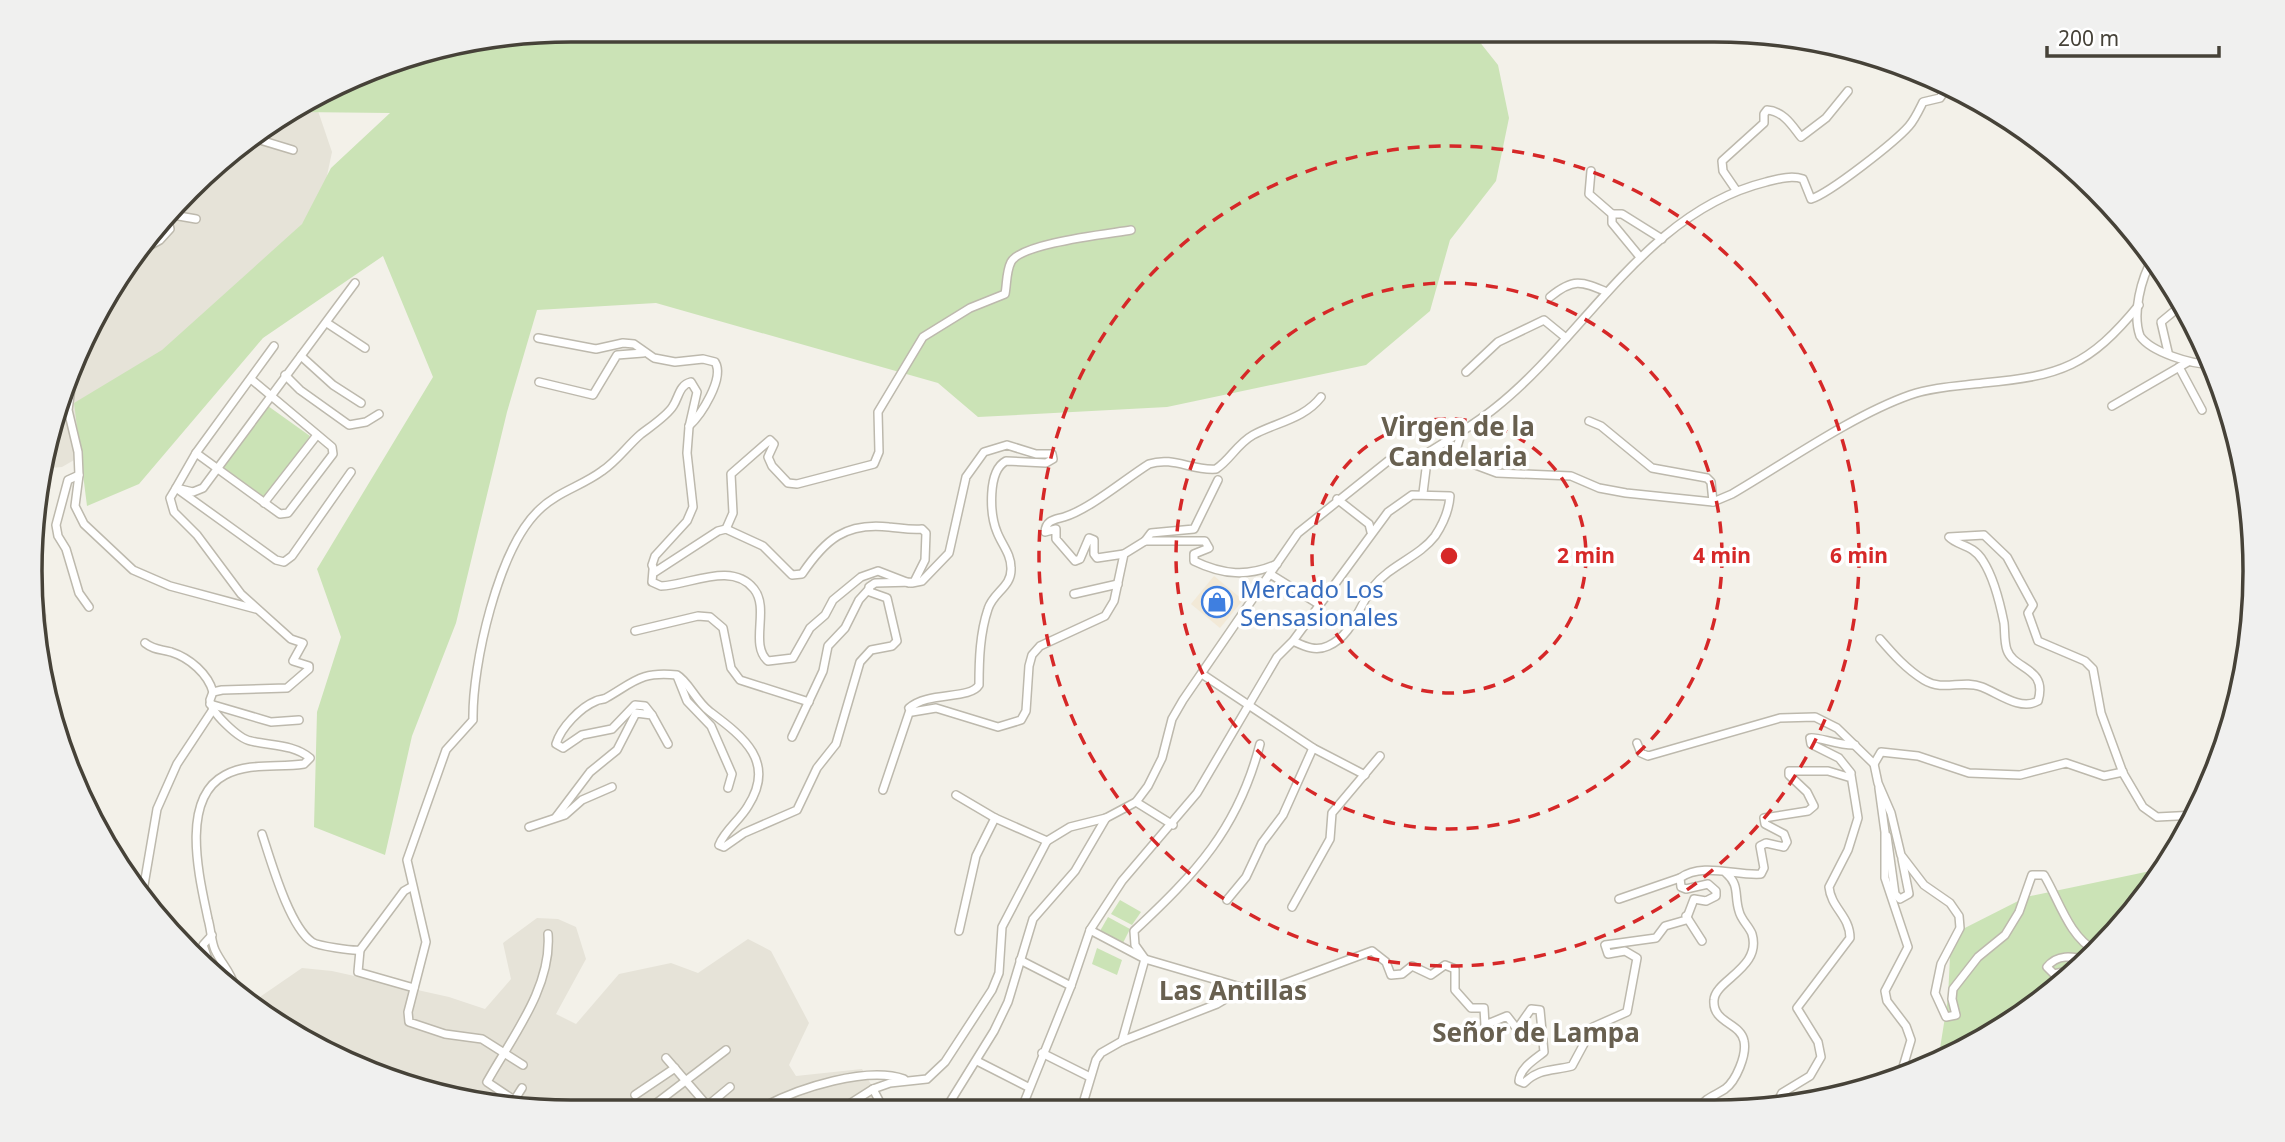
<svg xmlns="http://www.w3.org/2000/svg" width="2285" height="1142" viewBox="0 0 2285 1142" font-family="'Noto Sans',sans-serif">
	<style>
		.residential { fill: #e6e3d8 }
		.commercial { fill: #f2e9d7 }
		.green { fill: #cbe3b6 }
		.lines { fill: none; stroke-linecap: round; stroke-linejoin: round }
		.street-casing { stroke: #bdb9ad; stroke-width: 10 }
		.street { stroke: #fff; stroke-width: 7 }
		.ring { fill: none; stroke: #d62828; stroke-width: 3.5; stroke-dasharray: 12 9 }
		.labels { text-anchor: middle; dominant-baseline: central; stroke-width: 7; stroke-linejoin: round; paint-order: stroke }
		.shop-label { font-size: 24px; fill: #366cbe; stroke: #fff; text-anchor: start }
		.neighbourhood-label { font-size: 26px; font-weight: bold; fill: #686050; stroke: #fff }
		.rim { fill: none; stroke: #464238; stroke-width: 3.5 }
		.centre { fill: #d62828; stroke: #fff; stroke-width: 3.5 }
		.ring-label { font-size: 21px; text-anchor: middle; font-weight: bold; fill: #d62828; stroke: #fff; stroke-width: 7; stroke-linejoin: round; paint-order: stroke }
	</style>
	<rect width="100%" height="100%" fill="#f3f1e9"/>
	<g class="residential">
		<polygon points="317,108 332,152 321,204 88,452 62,467 40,469 71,364 121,271 241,142 303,109"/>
		<polygon points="36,602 47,615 49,656 40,660 34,641"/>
		<polygon points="537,918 558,919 576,927 586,959 556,1014 576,1024 619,974 671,963 698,973 748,939 771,951 809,1023 789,1065 796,1076 862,1069 886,1110 536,1111 431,1094 332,1057 254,1001 302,968 332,971 449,997 485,1009 511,979 503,943"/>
	</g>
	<polygon class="commercial" points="1214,576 1243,600 1220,628 1191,604"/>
	<g class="green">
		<polygon points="571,30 1471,31 1498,65 1509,118 1496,181 1450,240 1430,311 1366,365 1167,407 978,417 938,383 656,303 537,310 507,412 456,623 412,736 385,855 314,827 317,712 341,637 317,569 433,377 383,256 263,338 139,484 87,506 74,403 162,350 302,224 331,168 390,113 298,112 397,59"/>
		<polygon points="268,406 310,436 265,498 223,467"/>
		<polygon points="2160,869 2121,928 2043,1001 1938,1061 1948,998 1951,935 2026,897"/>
		<polygon points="1120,900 1141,912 1132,925 1111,914"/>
		<polygon points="1108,917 1130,929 1123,943 1100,931"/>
		<polygon points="1097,948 1122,960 1117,975 1092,964"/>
	</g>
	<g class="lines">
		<g class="street-casing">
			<g id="street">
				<polyline points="250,137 293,150"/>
				<polyline points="1591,171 1589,194 1612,214 1612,223 1640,257"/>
				<path d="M1736,190L1723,171L1722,161L1764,123V114L1767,110C1784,111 1793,127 1801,137L1826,118L1848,91"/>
				<polyline points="1612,214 1622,214 1662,239"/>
				<polyline points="173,215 196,219"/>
				<polyline points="138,252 160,240 170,229 168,221"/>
				<path d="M2153,258C2141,278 2132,314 2140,336C2151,352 2192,365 2212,364"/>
				<path d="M1550,297C1573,278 1581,281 1607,292"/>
				<polyline points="327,323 365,348"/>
				<path d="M538,338L596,349L623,343L634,344L654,358L675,362L703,359L715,362C725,378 701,415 689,426"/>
				<polyline points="274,346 196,453 176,488 276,560 284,562 292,556 351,472"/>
				<polyline points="2168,352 2161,322 2184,303"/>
				<polyline points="301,356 333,385 361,403"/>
				<polyline points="2179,367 2202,410"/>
				<polyline points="1466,372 1498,342 1544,320 1566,338"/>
				<polyline points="285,375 300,390 349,425 366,422 379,414"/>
				<polyline points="72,380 68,410 78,452 79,475 75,506 84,524 133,570 170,586 256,609"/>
				<polyline points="539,382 593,395 617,355 643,353"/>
				<polyline points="2112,406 2188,362"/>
				<polyline points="1589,421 1601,426 1652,468 1707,478 1711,482 1713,502"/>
				<polyline points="196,453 280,514 288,513 333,454 332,447 251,379"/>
				<polyline points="1454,457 1461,434"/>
				<polyline points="79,475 68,480 56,525 58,536 66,549 79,593 89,607"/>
				<path d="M1423,493L1428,453L1454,457L1497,473L1571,476L1599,488L1626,493L1713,502L1732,494C1785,463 1853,415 1910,395C1933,387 1959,386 1983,383C2061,376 2089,366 2139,305"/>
				<polyline points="1337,499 1369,524 1371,532"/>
				<polyline points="264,503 317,435"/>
				<path d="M726,529L733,513L731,474L770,440L774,444L768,457L772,466L788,483L797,484L874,464L879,452L878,412L923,337L970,308L1005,294C1007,284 1006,272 1011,262C1021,243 1108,234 1131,230"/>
				<polyline points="1145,541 1151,533 1194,529 1218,480"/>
				<path d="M1124,554L1097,558L1094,554V540L1089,538L1080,559L1075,561L1056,539V529L1045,532C1046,520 1054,520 1064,517C1090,509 1125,479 1149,464C1173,456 1192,471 1216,469C1230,460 1237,444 1253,435C1277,422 1304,419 1321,397"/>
				<path d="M653,570L652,582L661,586C690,585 732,561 754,589C770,609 749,645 768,661L793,658L810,628L825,615L833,600L861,577L878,571L909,583"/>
				<polyline points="1270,574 1320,605"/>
				<path d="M912,583L922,581L949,553L966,477L984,452L1007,445L1036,454H1052L1053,459L1046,463L1006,461C987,471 990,515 997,532C1002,545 1011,554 1011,568C1012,587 993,592 988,609C980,633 979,659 979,685C970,700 928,691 909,708L912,712L936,708L998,727L1021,720L1026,711L1029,666L1032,655L1040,646L1105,616L1114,601L1124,554L1145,541H1205L1209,548L1194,554V561C1223,575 1248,577 1277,564"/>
				<polyline points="1074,594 1118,584"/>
				<polyline points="635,631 698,616 710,617 723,628 731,668 740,680 809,702"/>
				<path d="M1880,639C1893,654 1906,669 1924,680C1944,692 1962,679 1982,687C1998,693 2020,711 2038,701C2048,667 2014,670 2007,650C2004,642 2005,631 2004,623C2000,603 1994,578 1983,561C1973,544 1957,546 1949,537L1984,535L2007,557L2033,605L2028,613L2038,641L2085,661L2093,669L2101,713L2123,773L2143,807L2157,817L2196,815"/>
				<path d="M145,643C154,650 160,649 171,652C190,658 208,674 213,692"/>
				<polyline points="1202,674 1313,748 1365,775"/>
				<polyline points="677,676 687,701 711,726 732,774 728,788"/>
				<polyline points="210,704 271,722 299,720"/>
				<polyline points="792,737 823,671 828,646 845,628 859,600 868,590"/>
				<path d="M1637,743L1641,753L1648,756L1780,718L1815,717L1837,728L1874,764L1878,783L1891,813L1901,855L1924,885L1950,903L1959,916L1960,928L1941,964L1935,993L1946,1017L1956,1015L1952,999L1953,989L1978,957L2005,935L2019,912L2032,875H2044C2059,900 2069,937 2096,951"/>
				<polyline points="1874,764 1881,752 1918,756 1969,773 2020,775 2066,763 2104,776 2123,772"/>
				<polyline points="1879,788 1885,832 1885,878 1908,947 1885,991 1887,1001 1906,1026 1911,1040 1900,1077"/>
				<polyline points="883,790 910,710"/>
				<polyline points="956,795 995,818 1047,841"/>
				<polyline points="1136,802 1173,825"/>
				<polyline points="556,817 590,772 617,750 636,713 652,715 668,744"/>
				<polyline points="529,827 565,815 582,800 612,787"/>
				<path d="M262,834C271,861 289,926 312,942C318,946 353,951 360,950L404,891L411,887"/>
				<polyline points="1887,836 1895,894 1900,899 1909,894 1902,859"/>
				<polyline points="143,891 157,809 177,764 212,711"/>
				<polyline points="1619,899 1680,878"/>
				<polyline points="1227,900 1246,877 1262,843 1283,815 1313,748"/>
				<polyline points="1292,907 1330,839 1332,813 1380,756"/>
				<polyline points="1686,916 1702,941"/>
				<polyline points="1090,930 1145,959 1244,988"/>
				<polyline points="959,931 976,856 995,818"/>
				<polyline points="212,935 203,945 212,971"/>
				<polyline points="360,950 358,972 414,988"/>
				<polyline points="1020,960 1071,986"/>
				<path d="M2077,969L2054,974L2047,967C2057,954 2072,956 2087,960"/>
				<path d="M235,987C230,970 222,965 215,950C211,941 211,929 208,919C200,880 179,799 225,775C250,762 278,768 304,764L310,758C293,744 271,746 251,741C239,739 210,712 210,700L213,692L222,690L287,688L309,669V666L293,661L303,643L291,639L241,594L197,535L174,512L170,498L176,488L193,492L203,488L355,283"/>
				<path d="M1122,1041L1145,959L1135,945L1134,931C1196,873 1238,829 1260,744"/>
				<polyline points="1042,1053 1090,1077"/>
				<polyline points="666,1058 712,1111"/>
				<polyline points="977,1061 1028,1087"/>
				<path d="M523,1065L482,1039L445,1034L409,1022L408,1012L426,942L407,860L446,750L473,720C472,665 498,549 539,510C557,492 582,486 602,471C617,461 627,446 641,434C650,427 667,416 673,406C679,397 679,385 691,382L697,392L689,427L687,453L693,507L687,521L655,556L652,565L655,572L718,531L726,529L763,546L792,575L802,574C825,540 845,522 889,527C901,528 910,530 922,529L926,533L925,560L914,582L875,583L869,587L870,592L887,598L897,641L892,646L871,650L860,662L836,744L817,768L797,810L744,833L724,847L719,845C725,830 740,820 748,806C777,761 742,736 709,711C696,701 688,681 677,675C641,671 634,682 606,698C603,700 599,699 596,701C581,707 561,727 556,744L563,748L582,735L612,729L635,705L645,706L652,715"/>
				<polyline points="873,1089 884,1110"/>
				<polyline points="635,1095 675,1068"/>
				<path d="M514,1100L487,1082C512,1037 552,987 548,934"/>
				<path d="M765,1106C799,1088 867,1066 904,1079"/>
				<polyline points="510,1107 522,1088"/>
				<path d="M1699,1108C1705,1098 1716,1095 1725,1089C1736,1081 1747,1055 1744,1041C1741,1023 1712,1023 1714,1000C1715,980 1762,968 1752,934C1749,926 1741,920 1739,911C1734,895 1740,885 1726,873"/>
				<path d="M1774,1108L1782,1093L1810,1076L1821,1057L1818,1042L1797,1008L1850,938C1850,916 1831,908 1829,887L1848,850L1858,818L1851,775"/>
				<polyline points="840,1110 873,1089 890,1083 927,1079 945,1062 992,990 999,973 1002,927 1047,841 1070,827 1106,818"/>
				<path d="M945,1110L994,1031L1008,1002L1033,919L1075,871L1106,818L1136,802L1148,786L1162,758L1172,719L1183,700L1298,533L1388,461C1399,456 1422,456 1429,452C1451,438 1474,425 1495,408C1586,336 1645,212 1766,182C1778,179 1791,175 1803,179L1811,199C1830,193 1895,142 1909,126C1915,119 1919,110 1923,102L1940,98L1949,84"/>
				<path d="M1021,1110L1071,986L1090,930L1122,881L1197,793L1277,657L1293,641L1388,512L1412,495L1450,496C1449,510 1443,524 1435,536C1419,557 1390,565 1373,587C1358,607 1353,635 1328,646C1315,652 1304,646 1293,641"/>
				<path d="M1081,1110L1096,1060L1101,1053L1122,1041L1217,1004L1244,988L1275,987L1372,951L1386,962L1391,975L1402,974L1412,966L1431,975L1445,965L1455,969V990L1471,1008H1484L1485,1025L1507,1016L1517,1029L1531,1009L1540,1010L1544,1052C1534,1060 1520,1068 1519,1081L1524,1083C1539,1068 1553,1071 1572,1066L1593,1027L1627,1012L1637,958L1625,951L1608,954L1605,945L1656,938L1665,926L1686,920L1694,899L1706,901L1716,896V891L1708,884L1686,889L1681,887L1680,878C1703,862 1735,876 1761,874L1764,868L1760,846L1766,843L1784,847L1787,842L1784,834L1765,824L1764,818L1808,811L1814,806L1807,792L1789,775V771H1828L1848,777L1851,773L1839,758L1811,744L1810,738C1816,736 1840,746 1855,745"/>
				<polyline points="553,1111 558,1103"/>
				<polyline points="646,1111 726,1050"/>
				<polyline points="701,1111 730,1087"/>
			</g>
		</g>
		<use href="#street" class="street"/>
	</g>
	<g class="ring">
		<circle cx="1449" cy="556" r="137"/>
		<circle cx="1449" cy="556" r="273"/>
		<circle cx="1449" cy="556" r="410"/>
	</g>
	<defs>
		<g id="shop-ring" transform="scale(1.575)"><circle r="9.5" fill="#fff" stroke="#3f7fe0" stroke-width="1.5"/><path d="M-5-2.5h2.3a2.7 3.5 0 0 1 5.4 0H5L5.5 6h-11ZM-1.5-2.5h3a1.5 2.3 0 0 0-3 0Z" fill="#3f7fe0"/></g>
	</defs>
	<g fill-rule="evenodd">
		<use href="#shop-ring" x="1217" y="602"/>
	</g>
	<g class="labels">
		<g class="shop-label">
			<text x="1240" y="588">Mercado Los<tspan x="1240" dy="28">Sensasionales</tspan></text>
		</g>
		<g class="neighbourhood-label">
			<text x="1458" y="426">Virgen de la<tspan x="1458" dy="30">Candelaria</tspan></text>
			<text x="1233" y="990">Las Antillas</text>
			<text x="1536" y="1032">Señor de Lampa</text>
		</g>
	</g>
	<path d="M0 0H2285V1142H0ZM571 42H1714A529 529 0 0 1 2243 571V571A529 529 0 0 1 1714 1100H571A529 529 0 0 1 42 571V571A529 529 0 0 1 571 42Z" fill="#f0f0ef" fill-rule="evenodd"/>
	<path class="rim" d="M571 42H1714A529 529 0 0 1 2243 571V571A529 529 0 0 1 1714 1100H571A529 529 0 0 1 42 571V571A529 529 0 0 1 571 42Z"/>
	<circle cx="1449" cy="556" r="10" class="centre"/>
	<g class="ring-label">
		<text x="1586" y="563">2 min</text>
		<text x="1722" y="563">4 min</text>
		<text x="1859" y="563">6 min</text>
	</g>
	<path d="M2047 46v10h172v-10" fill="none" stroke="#464238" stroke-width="3.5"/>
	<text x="2058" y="46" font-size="21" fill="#464238" stroke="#ffffff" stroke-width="5" paint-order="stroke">200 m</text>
</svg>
